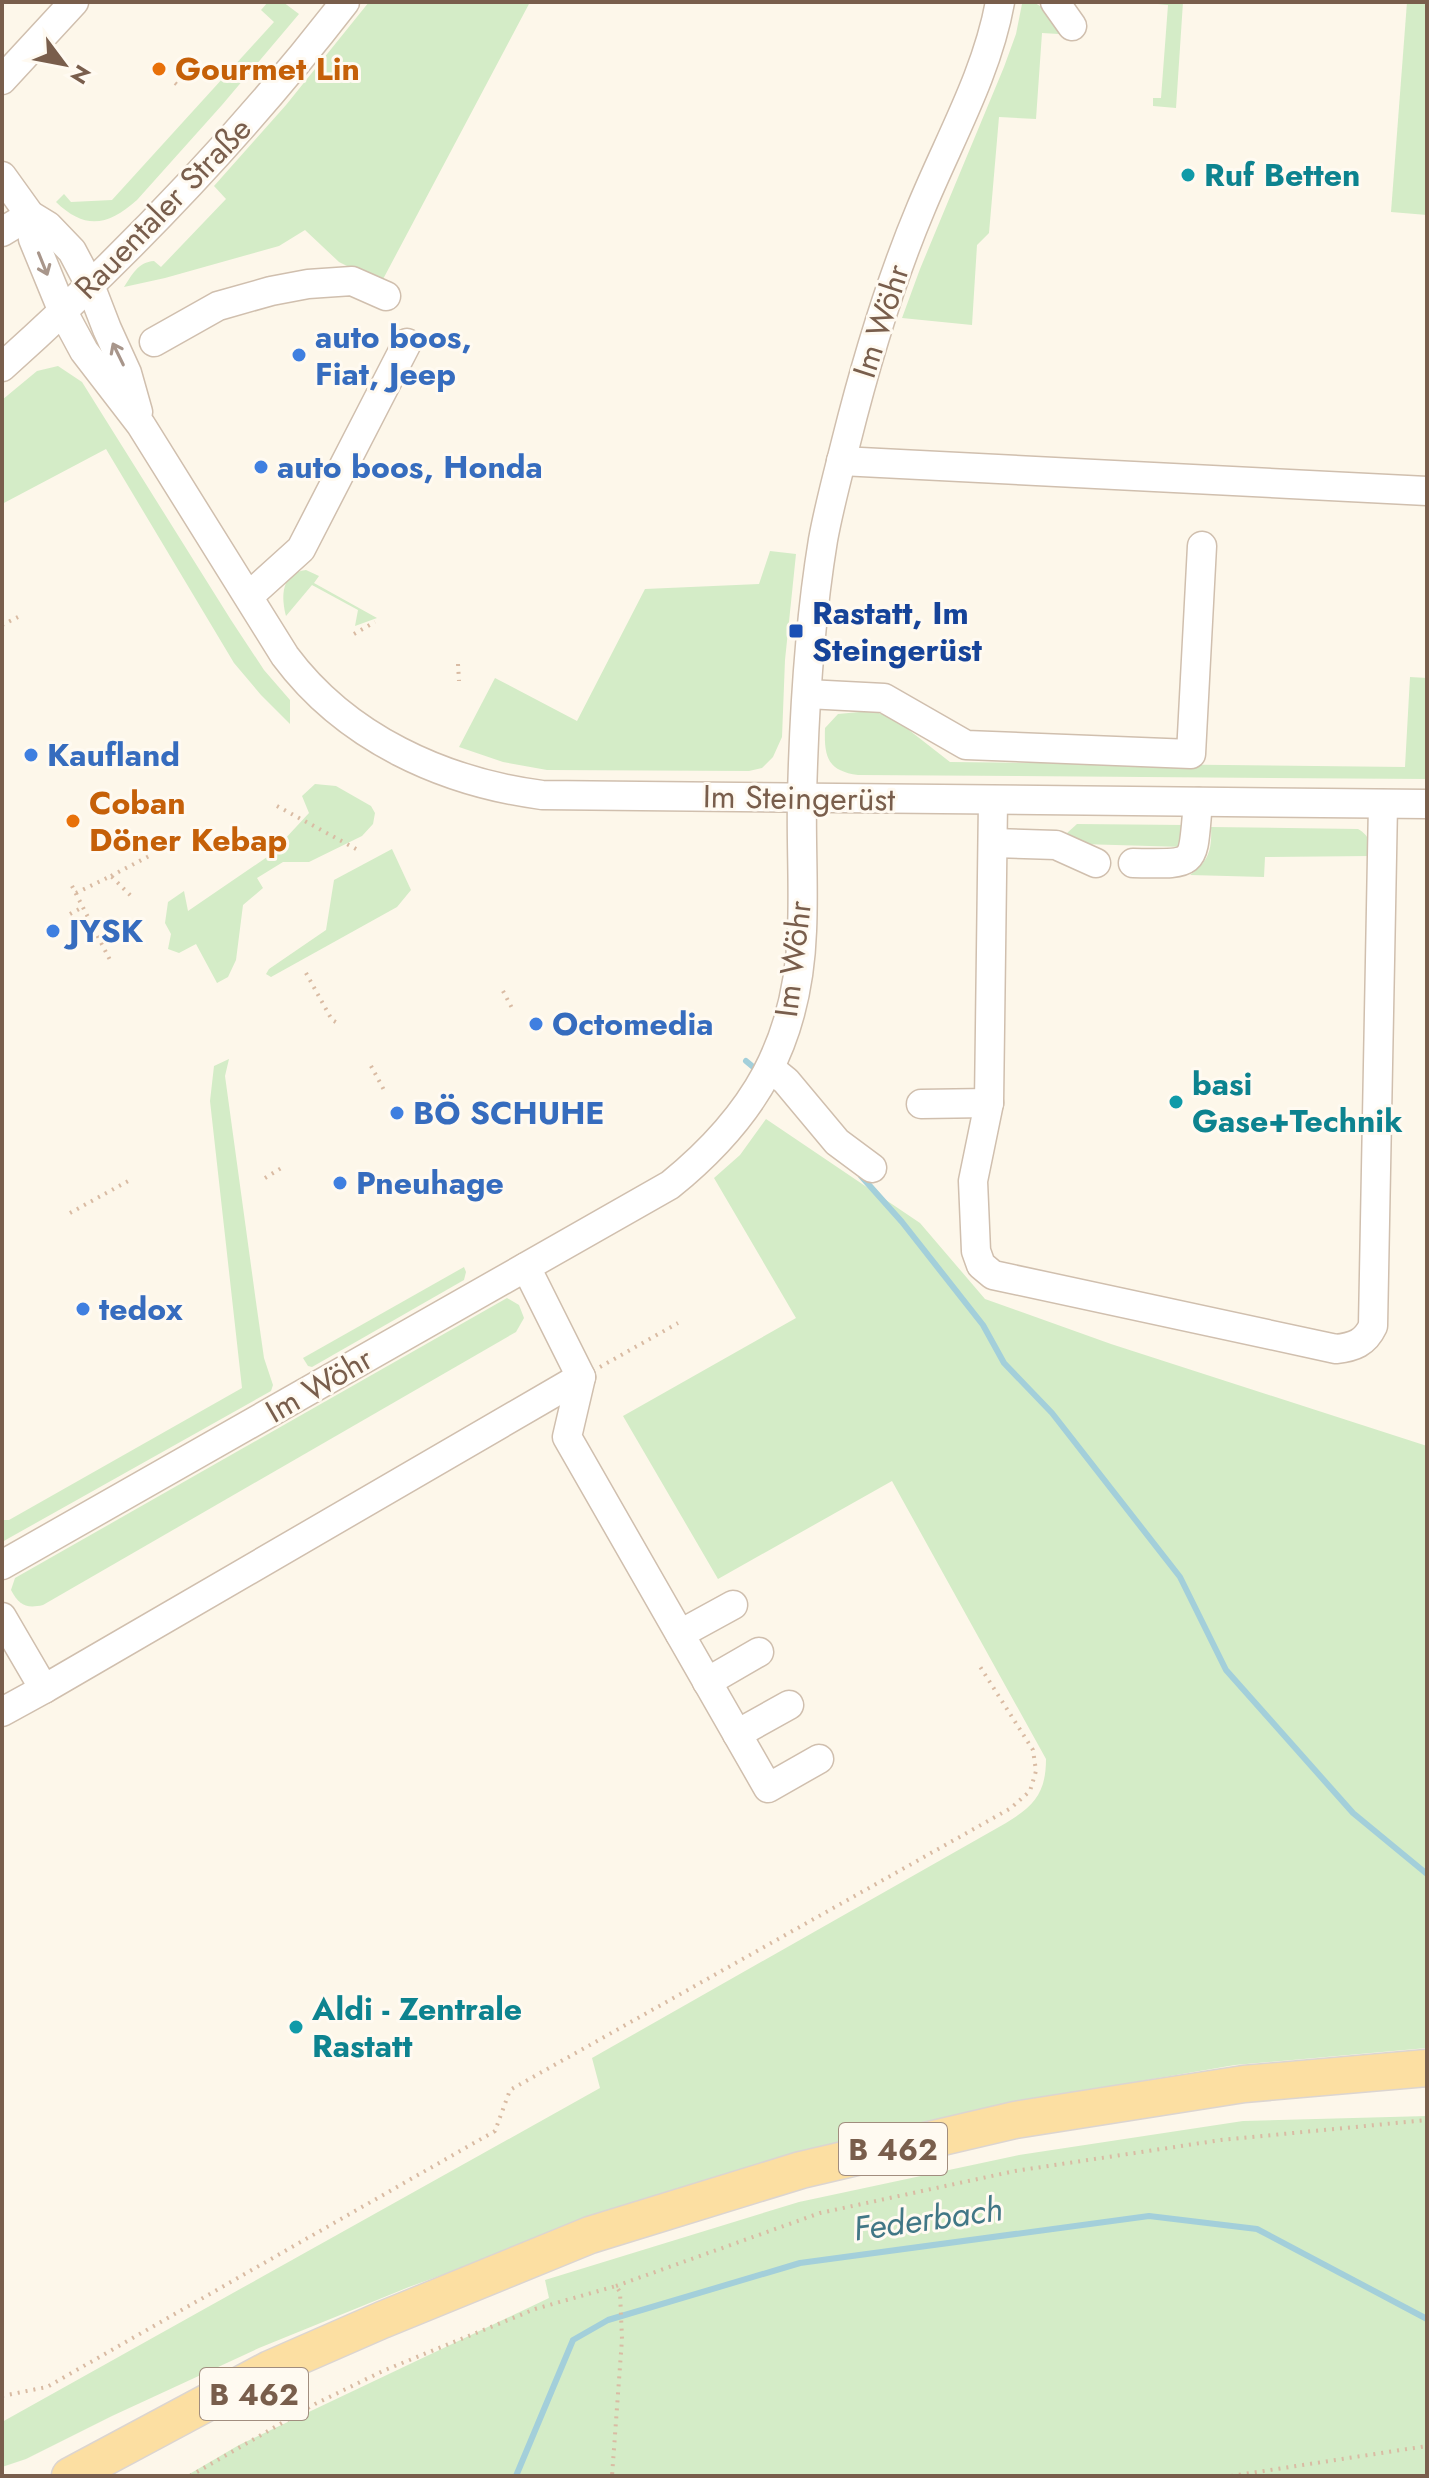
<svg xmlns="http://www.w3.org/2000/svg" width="1429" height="2478" viewBox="0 0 1429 2478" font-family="Jost,sans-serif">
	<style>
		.green { fill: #d4ecc7 }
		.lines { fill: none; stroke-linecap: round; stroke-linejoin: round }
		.stream { stroke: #a3cfda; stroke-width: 6 }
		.minor-casing { stroke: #d0bfae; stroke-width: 31 }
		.major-casing { stroke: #dcd5d0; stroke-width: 39 }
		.path { stroke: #d9bba3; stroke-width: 4; stroke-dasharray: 2 6; stroke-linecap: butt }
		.minor { stroke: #fff; stroke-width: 28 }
		.major { stroke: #fcdfa2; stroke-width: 36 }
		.oneway { stroke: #a8968b }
		.food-dot { fill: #e8710a; stroke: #fffaf1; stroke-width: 3 }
		.culture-dot { fill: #0f9aa8; stroke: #fffaf1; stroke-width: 3 }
		.shop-dot { fill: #3f7fe0; stroke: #fffaf1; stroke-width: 3 }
		.transit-dot { fill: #1a4fb4; stroke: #fffaf1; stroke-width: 3 }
		.labels { text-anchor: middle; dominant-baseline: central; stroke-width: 6; stroke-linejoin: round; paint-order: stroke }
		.shield { fill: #fffaf1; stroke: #a18d7e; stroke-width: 2 }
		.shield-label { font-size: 30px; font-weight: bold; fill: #795e4c }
		.food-label { font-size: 32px; font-weight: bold; fill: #c56008; stroke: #fffaf1; text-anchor: start }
		.culture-label { font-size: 32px; font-weight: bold; fill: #0d838f; stroke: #fffaf1; text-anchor: start }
		.street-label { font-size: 32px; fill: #795e4c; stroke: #fffaf1 }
		.shop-label { font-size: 32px; font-weight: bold; fill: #366cbe; stroke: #fffaf1; text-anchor: start }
		.transit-label { font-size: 32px; font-weight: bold; fill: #164399; stroke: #fffaf1; text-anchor: start }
		.water-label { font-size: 34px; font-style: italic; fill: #417786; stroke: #fffaf1 }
	</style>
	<rect width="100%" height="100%" fill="#fdf7ea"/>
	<g class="green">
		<path d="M268,2H283L299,14L222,105L137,200C108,226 85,230 56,202L64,194L71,202L112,200L274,22L261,10Z"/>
		<path d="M369,2H530L381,283L339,262L305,230L279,246L165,278L124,287C132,275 138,262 154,261L161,267L226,199L214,186L286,105Z"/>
		<path d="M1028,2C1045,3 1053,20 1059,34L1042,33L1036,119L999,117L989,233L977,245L972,325L902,318L920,269L1004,67L1016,34L1022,4Z"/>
		<polygon points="1137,2 1183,2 1176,108 1153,106 1153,98 1161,98 1168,5"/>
		<polygon points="1407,2 1427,2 1427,215 1391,212"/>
		<polygon points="58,366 82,382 231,620 264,670 290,700 290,724 261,695 234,663 106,449 2,504 2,400 37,371"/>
		<polygon points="770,551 796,554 785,660 782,737 773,757 762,768 749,771 547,770 503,762 459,747 495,678 577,721 645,589 759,584"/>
		<path d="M306,570L319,576L314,583L377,618L355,626L358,610L312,585L286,616C281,596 281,573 306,570Z"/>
		<path d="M1410,677L1427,678V779L858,775C827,771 824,756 825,728L838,714L870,711L891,716L950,762L1405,767Z"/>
		<polygon points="315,784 336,786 371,806 375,813 373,824 362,836 309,862 283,862 257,878 263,888 243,905 236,960 228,977 217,983 196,944 179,953 168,949 171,934 165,923 168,902 184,891 188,911 270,855 309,813 302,796"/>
		<polygon points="1077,824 1185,825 1184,847 1081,844 1066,834"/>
		<path d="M1211,827L1358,829C1370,836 1370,842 1370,856L1265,857L1264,877L1190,875C1209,861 1212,850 1211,827Z"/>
		<polygon points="392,849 411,890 397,907 271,977 266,974 269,969 326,930 334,880"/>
		<polygon points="229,1059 225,1076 256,1302 264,1358 273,1385 271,1391 2,1542 2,1520 9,1520 242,1388 210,1101 214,1066"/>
		<path d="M766,1119L920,1223L985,1299L1111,1344L1427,1446V2048L1235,2065L1047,2097L808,2152L619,2211L409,2287L259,2348L112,2416L26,2459L2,2467V2422L600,2088L592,2058L1006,1823C1034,1806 1046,1793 1046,1759L892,1481L718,1579L623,1416L796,1318L714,1178L740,1155Z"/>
		<polygon points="464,1267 466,1272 464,1280 312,1367 308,1366 303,1358"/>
		<path d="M507,1298L519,1305L524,1318L516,1332L43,1605C26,1609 19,1605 11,1590L15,1578Z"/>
		<polygon points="1427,2116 1427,2476 186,2476 239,2445 549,2298 545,2280 799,2202 1019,2155 1243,2121"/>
	</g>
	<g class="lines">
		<g class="stream">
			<polyline points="746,1061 758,1071"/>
			<polyline points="861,1176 902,1222 983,1325 1004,1363 1052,1413 1180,1577 1226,1670 1353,1813 1427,1874"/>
			<polyline points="516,2476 573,2340 608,2320 800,2263 1149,2216 1257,2229 1427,2319"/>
		</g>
		<g class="minor-casing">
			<g id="minor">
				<polyline points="1055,2 1072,26"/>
				<polyline points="2,80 74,2"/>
				<polyline points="2,176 30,215 48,226 72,251 90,285 107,329 127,373 138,412"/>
				<path d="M30,215L33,239L63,312L84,351L141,425L285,656C346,738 443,782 542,795L1427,804"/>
				<polyline points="2,232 30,215"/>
				<polyline points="154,342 218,306 271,291 308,284 352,281 386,296"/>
				<path d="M2,367C126,256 243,134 345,2"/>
				<polyline points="841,461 1427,491"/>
				<polyline points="249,596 301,549 407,343"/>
				<polyline points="807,694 884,698 966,745 1191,754 1202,546"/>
				<path d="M993,801L989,1103L973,1181L976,1251L981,1265L993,1275L1336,1349C1354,1347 1365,1343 1373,1326L1383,804"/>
				<polyline points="993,843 1056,845 1096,863"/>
				<path d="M1133,863C1199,864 1192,867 1198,802"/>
				<polyline points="770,1068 786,1081 837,1142 872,1168"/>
				<polyline points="921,1104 989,1103"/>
				<polyline points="526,1267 581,1377 567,1437 768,1788 819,1759"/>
				<path d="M2,1565L670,1185C755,1116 798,1042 802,931C804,887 801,843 802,798C804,712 809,625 823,540C829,507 838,474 846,442C866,362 889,284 921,208C949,140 987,74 1000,2"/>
				<polyline points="2,1617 44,1689 581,1377"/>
				<polyline points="680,1634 733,1605"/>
				<polyline points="707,1682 759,1652"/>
				<polyline points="2,1712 44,1689"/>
				<polyline points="737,1734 789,1705"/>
			</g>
		</g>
		<g class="major-casing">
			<polyline id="major" points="70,2476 270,2369 382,2320 590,2235 801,2170 1015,2120 1244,2084 1427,2068"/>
		</g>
		<g class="path">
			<polyline points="175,83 180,87"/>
			<polyline points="2,625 18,617"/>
			<polyline points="354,634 375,622"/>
			<polyline points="458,664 459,681"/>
			<polyline points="277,806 358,850"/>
			<polyline points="111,876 151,855"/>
			<polyline points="72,886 111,962"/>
			<polyline points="76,893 111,876 133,898"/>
			<polyline points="70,914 83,907"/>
			<polyline points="306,973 332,1020 341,1025"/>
			<polyline points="503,991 513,1010"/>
			<polyline points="371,1066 384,1090"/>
			<polyline points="265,1178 283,1167"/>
			<polyline points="70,1213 130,1180"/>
			<polyline points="600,1367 678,1323"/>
			<polyline points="616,2286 820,2213 1015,2171 1221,2140 1427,2120"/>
			<polyline points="2,2396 47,2387 495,2131 510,2090 1011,1808 1030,1791 1036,1771 1033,1750 979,1665"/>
			<polyline points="190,2476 315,2404 385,2370 535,2309 616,2286 620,2292 622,2339 612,2476"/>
			<polyline points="1231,2476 1427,2446"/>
		</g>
		<use href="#minor" class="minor"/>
		<use href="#major" class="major"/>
	</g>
	<defs><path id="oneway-shaft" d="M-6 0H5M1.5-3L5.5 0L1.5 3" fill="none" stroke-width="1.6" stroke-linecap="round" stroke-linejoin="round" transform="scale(2)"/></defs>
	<g class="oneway">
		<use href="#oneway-shaft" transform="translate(43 264) rotate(68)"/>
		<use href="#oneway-shaft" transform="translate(118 354) rotate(-116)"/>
	</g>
	<g class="food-dot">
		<circle cx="159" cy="69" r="8"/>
		<circle cx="73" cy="821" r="8"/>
	</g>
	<g class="culture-dot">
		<circle cx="1188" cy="175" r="8"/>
		<circle cx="1176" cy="1102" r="8"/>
		<circle cx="296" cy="2027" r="8"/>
	</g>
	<g class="shop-dot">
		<circle cx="299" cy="355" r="8"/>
		<circle cx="261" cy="467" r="8"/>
		<circle cx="31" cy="755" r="8"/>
		<circle cx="53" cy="931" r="8"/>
		<circle cx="536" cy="1024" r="8"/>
		<circle cx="397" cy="1113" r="8"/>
		<circle cx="340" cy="1183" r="8"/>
		<circle cx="83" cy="1309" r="8"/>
	</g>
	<rect class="transit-dot" x="788" y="623" width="16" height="16" rx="4"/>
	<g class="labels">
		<g class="shield">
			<rect x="839" y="2123" width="108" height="52" rx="6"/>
			<rect x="200" y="2368" width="108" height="52" rx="6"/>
		</g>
		<g class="shield-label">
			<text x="893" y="2149">B 462</text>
			<text x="254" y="2394">B 462</text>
		</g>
		<g class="food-label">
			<text x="175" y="69">Gourmet Lin</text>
			<text x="89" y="803">Coban<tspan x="89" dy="37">Döner Kebap</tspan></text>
		</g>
		<g class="culture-label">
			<text x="1204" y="175">Ruf Betten</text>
			<text x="1192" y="1084">basi<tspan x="1192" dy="37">Gase+Technik</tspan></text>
			<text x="312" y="2009">Aldi - Zentrale<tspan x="312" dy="37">Rastatt</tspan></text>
		</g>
		<g class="street-label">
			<text transform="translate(163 208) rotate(-46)">Rauentaler Straße</text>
			<text transform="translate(881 321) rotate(-72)">Im Wöhr</text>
			<text transform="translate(799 798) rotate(1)">Im Steingerüst</text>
			<text transform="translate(793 959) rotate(-83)">Im Wöhr</text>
			<text transform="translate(319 1385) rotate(-30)">Im Wöhr</text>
		</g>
		<g class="shop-label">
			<text x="315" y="337">auto boos,<tspan x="315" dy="37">Fiat, Jeep</tspan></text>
			<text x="277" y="467">auto boos, Honda</text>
			<text x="47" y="755">Kaufland</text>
			<text x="69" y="931">JYSK</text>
			<text x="552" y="1024">Octomedia</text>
			<text x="413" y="1113">BÖ SCHUHE</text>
			<text x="356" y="1183">Pneuhage</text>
			<text x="99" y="1309">tedox</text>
		</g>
		<g class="transit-label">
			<text x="812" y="613">Rastatt, Im<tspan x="812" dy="37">Steingerüst</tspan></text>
		</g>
		<g class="water-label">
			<text transform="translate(928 2219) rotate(-8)">Federbach</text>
		</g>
	</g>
	<rect width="1429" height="2478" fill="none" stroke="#795e4c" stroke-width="8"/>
	<g transform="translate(64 64) rotate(122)" stroke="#fffaf1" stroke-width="6" paint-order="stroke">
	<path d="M0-6L14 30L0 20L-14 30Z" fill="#795e4c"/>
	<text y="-12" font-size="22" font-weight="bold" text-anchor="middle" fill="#795e4c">N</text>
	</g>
</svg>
